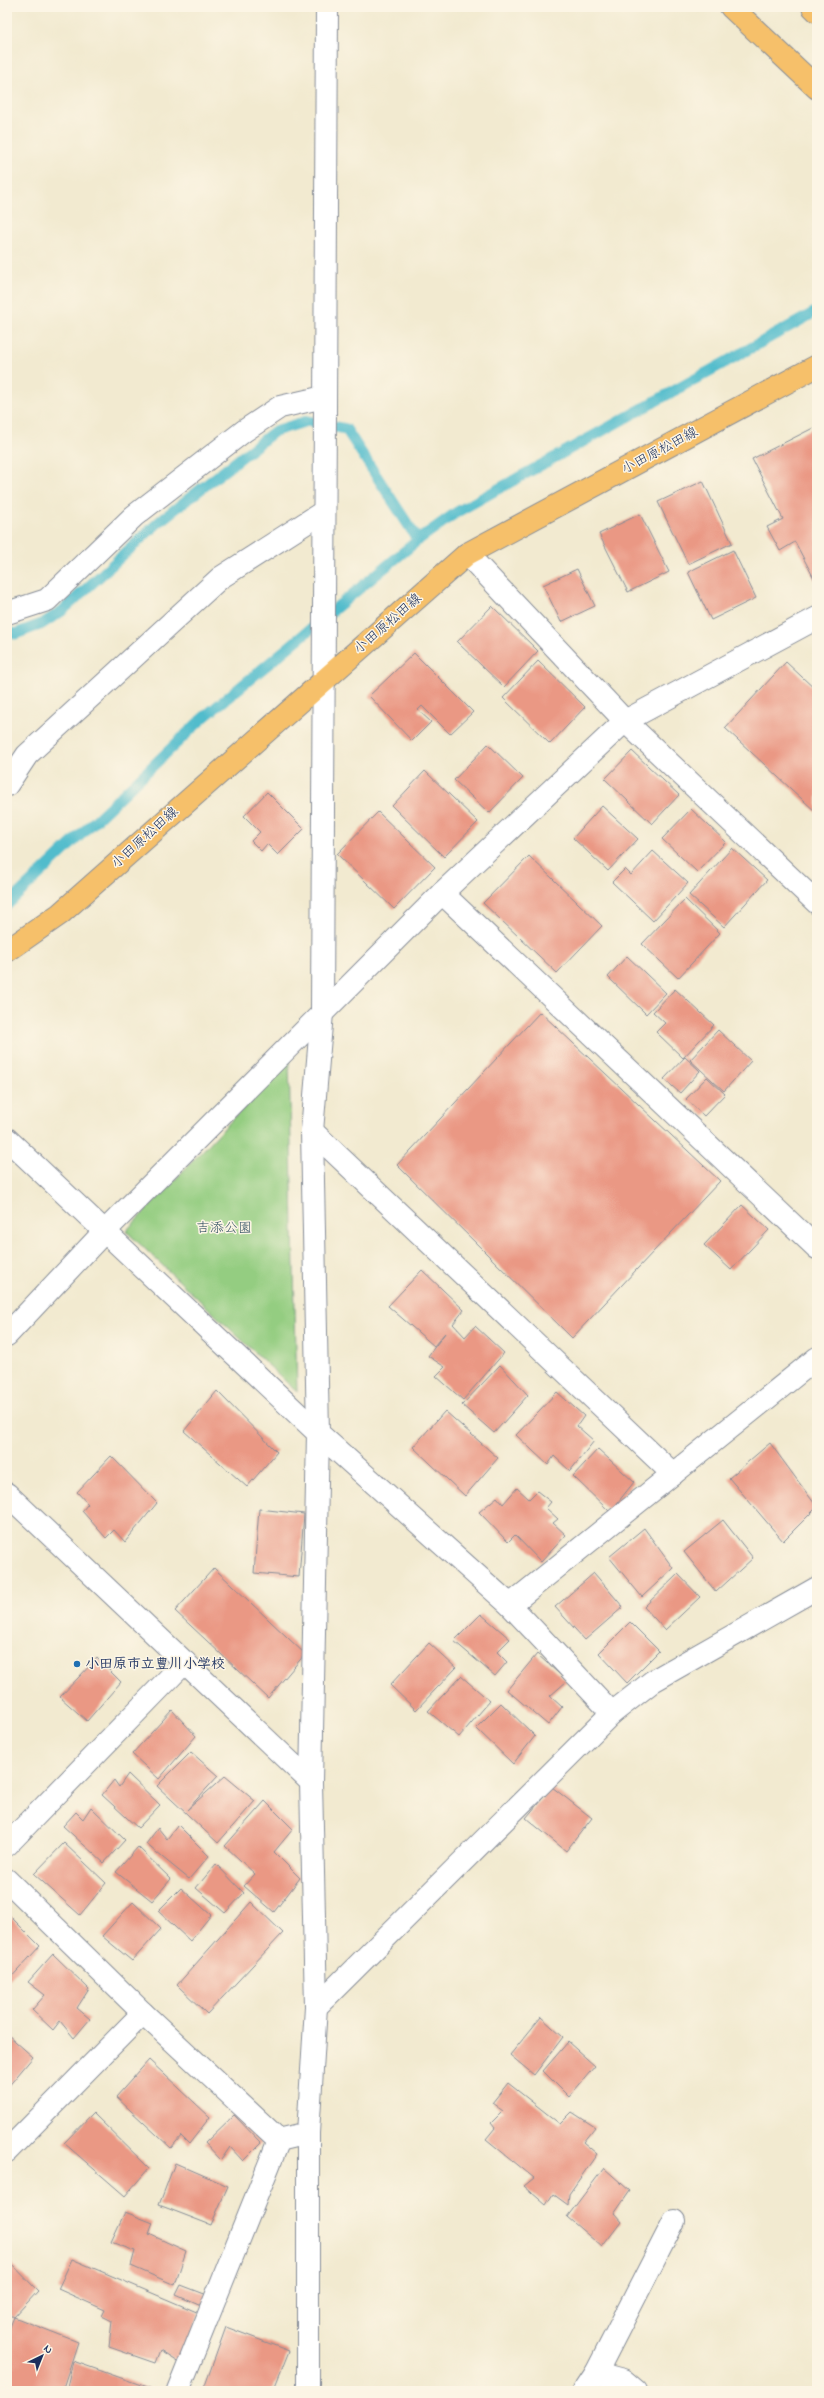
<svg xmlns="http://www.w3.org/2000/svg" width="824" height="2398" viewBox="0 0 824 2398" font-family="'Indie Flower','Klee One',sans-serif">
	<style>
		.green { fill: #94cd81; stroke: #587e70 }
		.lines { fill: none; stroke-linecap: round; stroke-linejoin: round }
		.stream { stroke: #51bccc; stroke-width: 11 }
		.building { fill: #ea9884 }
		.minor-casing { stroke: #868c97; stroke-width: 24 }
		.major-casing { stroke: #868c97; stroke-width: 24 }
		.minor { stroke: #fff; stroke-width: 22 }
		.major { stroke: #f6c06b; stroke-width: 22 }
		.poi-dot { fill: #1f6fb2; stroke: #fcf5e5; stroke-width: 1.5 }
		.labels { text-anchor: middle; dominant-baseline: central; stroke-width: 3; stroke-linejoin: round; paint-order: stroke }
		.street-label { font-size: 14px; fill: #1b2f5e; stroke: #fcf5e5 }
		.park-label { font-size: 14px; fill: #395667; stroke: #fcf5e5 }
		.poi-label { font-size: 14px; font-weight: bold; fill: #1b2f5e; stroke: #fcf5e5; text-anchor: start }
	</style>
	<rect width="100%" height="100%" fill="#fcf5e5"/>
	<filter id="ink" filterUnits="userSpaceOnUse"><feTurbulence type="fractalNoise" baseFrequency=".025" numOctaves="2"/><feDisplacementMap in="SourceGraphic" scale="8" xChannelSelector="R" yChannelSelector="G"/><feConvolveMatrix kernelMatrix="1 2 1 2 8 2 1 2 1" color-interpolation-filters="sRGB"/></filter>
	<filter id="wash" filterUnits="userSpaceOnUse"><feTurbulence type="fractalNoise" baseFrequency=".012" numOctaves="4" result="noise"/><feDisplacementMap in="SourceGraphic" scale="16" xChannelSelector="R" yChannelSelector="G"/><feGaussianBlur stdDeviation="0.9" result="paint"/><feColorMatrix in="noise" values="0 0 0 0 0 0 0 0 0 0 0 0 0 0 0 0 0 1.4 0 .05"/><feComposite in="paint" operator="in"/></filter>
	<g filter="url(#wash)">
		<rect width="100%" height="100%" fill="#f2ead0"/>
		<polygon class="green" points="289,1060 297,1392 126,1231"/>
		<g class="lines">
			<g class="stream">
				<polyline points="7,632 15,634 42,624 62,611 160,521 275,431 307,421 346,429 418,540"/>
				<polyline points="7,905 203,718 418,540 457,512 817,311"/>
			</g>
		</g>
		<g id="blocks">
			<g class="building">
				<polygon points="817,426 817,584 795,542 780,551 767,527 783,519 752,459"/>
				<polygon points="703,481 732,543 688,564 658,502"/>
				<polygon points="640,514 669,572 628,592 599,534"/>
				<polygon points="733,550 756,598 711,620 688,572"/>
				<polygon points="577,569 595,606 561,622 543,585"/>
				<polygon points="492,606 538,651 504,687 457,642"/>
				<polygon points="414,653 473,712 450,734 422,706 418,710 431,722 412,741 369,696"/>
				<polygon points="538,661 585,707 550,744 503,698"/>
				<polygon points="786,662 817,691 817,813 725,728"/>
				<polygon points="488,744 523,778 489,813 454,780"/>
				<polygon points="632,751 679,795 652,824 605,779"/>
				<polygon points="425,771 478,822 444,857 392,806"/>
				<polygon points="267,792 304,829 278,855 267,844 261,851 251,841 260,832 244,816"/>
				<polygon points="602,806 638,839 608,871 573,838"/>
				<polygon points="691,809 726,842 697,872 662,839"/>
				<polygon points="378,812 435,867 394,909 337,854"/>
				<polygon points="732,848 767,880 724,927 689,895"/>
				<polygon points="653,851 688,883 653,921 612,882 625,869 631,875"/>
				<polygon points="529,856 602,926 557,973 483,903"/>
				<polygon points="685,899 720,933 678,978 642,944"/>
				<polygon points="627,956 666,993 646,1014 608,977"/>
				<polygon points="675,989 714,1025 683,1058 656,1032 665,1023 653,1012"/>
				<polygon points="540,1012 720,1181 572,1338 397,1165"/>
				<polygon points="718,1030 751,1061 724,1091 690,1060"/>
				<polygon points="685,1057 700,1071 680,1093 664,1079"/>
				<polygon points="707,1077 725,1094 704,1116 686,1099"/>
				<polygon points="742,1205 769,1230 731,1270 704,1245"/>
				<polygon points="422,1270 464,1310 453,1324 465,1337 475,1326 504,1353 463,1400 436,1376 445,1367 428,1356 445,1333 434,1346 388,1306"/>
				<polygon points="500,1365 528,1395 494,1433 462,1405"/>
				<polygon points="217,1391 277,1452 247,1487 184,1431"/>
				<polygon points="557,1392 584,1416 577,1426 594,1441 570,1471 554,1456 548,1465 516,1435"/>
				<polygon points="445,1411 498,1458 465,1496 413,1447"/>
				<polygon points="770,1443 817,1507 783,1541 729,1478"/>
				<polygon points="598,1449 634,1482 610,1512 573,1476"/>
				<polygon points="111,1456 157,1503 125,1542 114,1530 106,1538 82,1511 88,1504 77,1492"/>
				<polygon points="517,1488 529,1499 537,1491 551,1502 546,1508 558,1519 553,1523 566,1535 541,1562 515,1535 508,1542 479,1512 497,1497 503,1504"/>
				<polygon points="259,1509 304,1514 299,1577 254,1573"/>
				<polygon points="723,1520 753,1558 716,1592 684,1552"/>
				<polygon points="644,1528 673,1568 642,1597 609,1557"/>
				<polygon points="214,1568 305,1654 268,1698 175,1611"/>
				<polygon points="594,1573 623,1607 585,1640 555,1607"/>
				<polygon points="678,1574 700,1597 665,1630 644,1607"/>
				<polygon points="481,1614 510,1639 497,1652 507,1662 495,1676 454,1641"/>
				<polygon points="630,1622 659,1651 627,1683 599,1653"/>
				<polygon points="429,1643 456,1668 416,1710 390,1685"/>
				<polygon points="537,1654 567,1681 550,1696 562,1707 548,1725 507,1690"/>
				<polygon points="97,1658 121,1682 87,1721 60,1697"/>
				<polygon points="461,1676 490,1701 459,1737 428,1711"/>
				<polygon points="501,1703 535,1736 513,1764 476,1728"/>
				<polygon points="172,1710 196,1736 159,1779 132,1754"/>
				<polygon points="191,1752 218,1776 187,1810 225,1776 255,1801 218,1843 157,1786"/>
				<polygon points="128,1774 160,1805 138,1828 102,1795 114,1780 119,1787"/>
				<polygon points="552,1787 592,1818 566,1851 526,1818"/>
				<polygon points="265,1801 293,1829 274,1852 300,1878 274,1912 244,1886 255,1874 225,1846"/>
				<polygon points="91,1807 125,1840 104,1863 63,1826 76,1812 83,1819"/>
				<polygon points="178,1825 209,1856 189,1879 146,1844 158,1828 167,1839"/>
				<polygon points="64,1843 106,1883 80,1915 34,1874"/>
				<polygon points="138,1847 171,1879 152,1901 116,1872"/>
				<polygon points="216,1864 244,1893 225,1913 196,1888"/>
				<polygon points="181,1888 211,1915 190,1941 158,1911"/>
				<polygon points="133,1902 161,1929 132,1961 102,1936"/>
				<polygon points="251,1902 283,1933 207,2014 177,1985"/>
				<polygon points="7,1913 40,1946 7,1982"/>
				<polygon points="53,1954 89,1989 77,2008 90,2019 74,2038 60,2021 53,2030 32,2010 45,1995 28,1982"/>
				<polygon points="541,2017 563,2037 534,2075 510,2055"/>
				<polygon points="7,2034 33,2057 7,2088"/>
				<polygon points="568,2042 595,2066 569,2097 543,2071"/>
				<polygon points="149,2060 210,2117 189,2144 181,2136 171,2148 116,2097"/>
				<polygon points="508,2083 560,2124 572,2112 595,2127 583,2142 597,2154 569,2194 568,2205 553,2194 546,2205 524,2186 534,2178 486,2139 495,2128 491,2123 503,2111 492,2103"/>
				<polygon points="93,2113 149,2168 125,2196 64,2143"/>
				<polygon points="234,2115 261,2143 243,2161 230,2147 221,2160 205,2143"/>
				<polygon points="175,2163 228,2186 211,2225 159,2205"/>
				<polygon points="604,2168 630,2191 614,2214 621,2222 602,2247 567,2217"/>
				<polygon points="125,2212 153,2223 149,2234 186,2251 175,2285 131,2266 135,2251 111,2242"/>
				<polygon points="7,2259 38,2291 14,2317 7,2313"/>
				<polygon points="72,2259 199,2313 182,2364 160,2350 155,2363 109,2347 112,2321 102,2316 105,2310 58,2289"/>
				<polygon points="181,2285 207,2295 201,2306 176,2295"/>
				<polygon points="14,2317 78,2342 62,2391 7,2391 7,2334"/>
				<polygon points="226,2327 289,2351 273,2391 203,2391"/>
				<polygon points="73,2361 158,2391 66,2391"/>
			</g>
		</g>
	</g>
	<g filter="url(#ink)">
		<use href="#blocks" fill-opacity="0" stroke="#868c97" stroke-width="1"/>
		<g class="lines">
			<g class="minor-casing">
				<g id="minor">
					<polyline points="467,554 625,721 817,903"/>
					<polyline points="7,613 47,600 134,516 244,431 280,407 324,397"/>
					<polyline points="7,785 27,755 220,578 323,512"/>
					<polyline points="442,893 817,1248"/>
					<polyline points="312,1131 673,1474"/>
					<polyline points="7,1139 318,1433 510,1605 612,1713"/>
					<polyline points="7,1335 104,1232 442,893 625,721 817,618"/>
					<polyline points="7,1494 311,1782"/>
					<polyline points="510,1605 817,1358"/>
					<polyline points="7,1845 185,1662"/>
					<polyline points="7,1880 143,2013 279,2140 308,2133"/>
					<polyline points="316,2007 612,1713 653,1681 817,1588"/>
					<polyline points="7,2151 143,2013"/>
					<polyline points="596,2373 623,2380 636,2391"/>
					<polyline points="178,2391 279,2140"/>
					<polyline points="308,2391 308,2133 316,2007 311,1782 318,1433 312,1131 322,1013 327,7"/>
					<polyline points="584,2391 596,2373 674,2221"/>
				</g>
			</g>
			<g class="major-casing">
				<g id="major">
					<polyline points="731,7 817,88"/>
					<polyline points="813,7 817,11"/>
					<polyline points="7,951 60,914 467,554 817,366"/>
				</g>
			</g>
			<use href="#minor" class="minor"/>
			<use href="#major" class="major"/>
		</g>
	</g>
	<circle class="poi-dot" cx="77" cy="1664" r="4"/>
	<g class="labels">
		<g class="street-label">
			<text transform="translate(660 451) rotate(-28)">小田原松田線</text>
			<text transform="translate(388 624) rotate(-41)">小田原松田線</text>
			<text transform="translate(145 838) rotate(-42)">小田原松田線</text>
		</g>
		<g class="park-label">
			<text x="224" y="1228">吉添公園</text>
		</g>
		<g class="poi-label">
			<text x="85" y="1664">小田原市立豊川小学校</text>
		</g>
	</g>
	<rect width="824" height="2398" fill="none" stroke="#fcf5e5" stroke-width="24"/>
	<g transform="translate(42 2356) rotate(43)" stroke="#fcf5e5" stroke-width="3" paint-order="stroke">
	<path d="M0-3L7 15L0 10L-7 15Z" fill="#1b2f5e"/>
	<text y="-6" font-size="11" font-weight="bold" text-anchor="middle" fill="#1b2f5e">N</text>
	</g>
</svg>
